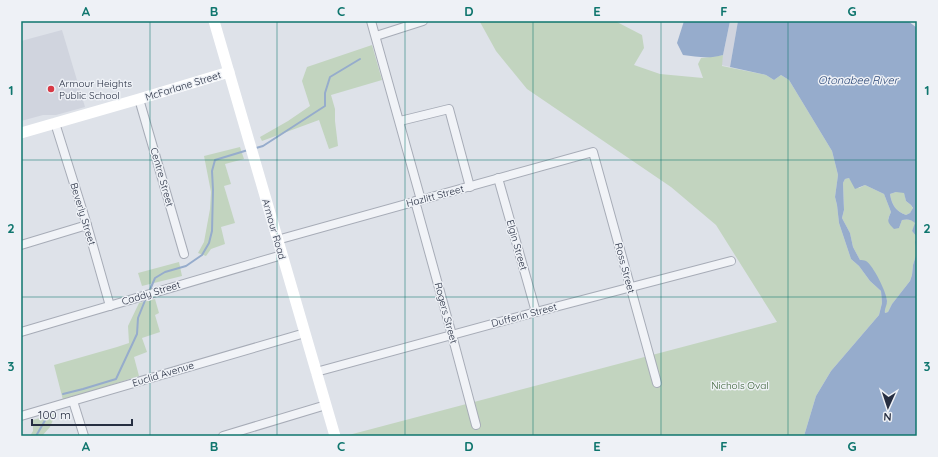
<svg xmlns="http://www.w3.org/2000/svg" width="938" height="457" viewBox="0 0 938 457" font-family="Quicksand,sans-serif">
	<style>
		.built { fill: #d0d4de }
		.green { fill: #c2d4bf }
		.water { fill: #96accc; fill-rule: evenodd }
		.lines { fill: none; stroke-linecap: round; stroke-linejoin: round }
		.stream { stroke: #96accc; stroke-width: 2 }
		.street-casing { stroke: #a7acb7; stroke-width: 10 }
		.street { stroke: #f1f3f7; stroke-width: 8 }
		.secondary { stroke: #fff; stroke-width: 11 }
		.grid { fill: none; stroke: #0f766e; stroke-width: 1; stroke-opacity: 0.55 }
		.poi-dot { fill: #d83945; stroke: #eef1f6; stroke-width: 1.5 }
		.labels { text-anchor: middle; dominant-baseline: central; stroke-width: 3; stroke-linejoin: round; paint-order: stroke }
		.poi-label { font-size: 10px; fill: #262e41; stroke: #eef1f6; text-anchor: start }
		.street-label { font-size: 10px; fill: #262e41; stroke: #eef1f6 }
		.park-label { font-size: 10px; fill: #375e32; stroke: #eef1f6 }
		.water-label { font-size: 11px; font-style: italic; fill: #2d4978; stroke: #eef1f6 }
		.neatline { fill: none; stroke: #0f766e; stroke-width: 1.5 }
		.grid-label { font-size: 13px; text-anchor: middle; font-weight: bold; fill: #0f766e }
	</style>
	<rect width="100%" height="100%" fill="#dee2e9"/>
	<g class="built">
		<polygon points="730,21 738,21 730,67 721,65"/>
		<polygon points="62,30 85,107 56,115 43,115 21,121 21,41"/>
	</g>
	<g class="green">
		<polygon points="482,21 615,21 642,35 644,48 634,65 660,74 703,78 698,64 701,58 718,56 723,55 722,66 766,75 774,80 781,75 789,80 832,151 838,175 835,197 837,205 839,223 851,259 859,266 870,281 881,291 882,303 879,315 831,371 816,396 804,436 345,436 777,322 716,225 671,187 527,89 496,51 480,22"/>
		<polygon points="372,45 382,80 331,95 335,109 335,121 338,146 329,149 319,120 262,141 260,137 288,121 310,106 302,81 307,67"/>
		<polygon points="240,147 244,159 225,164 231,184 224,186 235,223 221,227 225,244 211,249 206,256 198,253 204,242 210,209 211,192 204,156"/>
		<path d="M849,178L852,182L859,188L865,185L884,194L891,212L888,219L899,228L902,220C907,219 911,219 916,223L912,231L917,237L915,242L917,252L913,265L912,275L910,281L892,304L888,312L885,313L884,310L887,300L882,287L860,260L853,247L850,233L842,218L844,210L843,183L845,179Z"/>
		<path d="M896,192H904L906,201L911,205L913,209L910,213L906,215C896,211 892,206 890,194Z"/>
		<polygon points="179,262 182,276 142,286 138,273"/>
		<polygon points="155,299 159,313 155,315 160,332 142,338 147,352 134,357 139,376 63,400 54,365 117,347 129,343 128,326 139,303"/>
		<polygon points="56,413 50,427 42,436 30,436 33,431 33,420"/>
	</g>
	<g class="water">
		<path d="M684,21H730L723,55C710,59 697,57 683,55L677,43Z"/>
		<path d="M738,21H908L917,28V436H804L816,396L831,371L879,315L882,303L881,291L870,281L859,266L851,259L839,223L837,205L835,197L838,175L832,151L789,80L781,75L774,80L766,75L730,67ZM849,178L855,189L865,185L884,194L891,212C887,221 887,222 894,229L899,228L902,220C907,219 911,219 915,223L912,231L917,237L915,242L917,252L913,265L912,275L910,281L892,304L888,312L885,313C884,309 887,306 887,301C887,293 873,265 866,261C864,260 862,260 860,260L853,247L850,233L842,218L844,210L843,183L845,179ZM896,192L904,193L906,201L911,205L913,208L910,213L906,215C896,211 892,206 890,194Z"/>
	</g>
	<g class="lines">
		<g class="stream">
			<polyline points="256,148 263,146 325,106 325,93 330,77 360,59"/>
			<polyline points="149,292 155,278 165,272 186,266 202,255 209,243 212,231 213,190 212,171 215,160 248,150"/>
			<polyline points="63,394 83,389 116,379 137,334 138,318 146,298"/>
			<polyline points="36,436 47,417"/>
		</g>
		<g class="street-casing">
			<g id="street">
				<polyline points="371,21 421,200"/>
				<polyline points="376,36 423,21"/>
				<polyline points="139,99 184,254"/>
				<polyline points="400,121 449,109 470,187"/>
				<polyline points="55,123 87,225 110,306"/>
				<polyline points="498,178 536,312"/>
				<polyline points="415,201 452,335 476,425"/>
				<polyline points="277,240 593,152 657,383"/>
				<polyline points="21,245 87,225"/>
				<polyline points="21,332 282,255"/>
				<polyline points="316,372 536,312 731,261"/>
				<polyline points="73,401 84,436"/>
				<polyline points="21,416 305,333"/>
				<polyline points="223,436 326,405"/>
			</g>
		</g>
		<use href="#street" class="street"/>
		<g class="secondary">
			<polyline points="214,21 335,436"/>
			<polyline points="21,133 139,99 229,72"/>
		</g>
	</g>
	<path class="grid" d="M150,21V436M277,21V436M405,21V436M533,21V436M661,21V436M788,21V436M21,160H917M21,297H917"/>
	<circle class="poi-dot" cx="51" cy="89" r="4"/>
	<g class="labels">
		<g class="poi-label">
			<text x="59" y="83">Armour Heights<tspan x="59" dy="12">Public School</tspan></text>
		</g>
		<g class="street-label">
			<text transform="translate(183 86) rotate(-17)">McFarlane Street</text>
			<text transform="translate(162 177) rotate(74)">Centre Street</text>
			<text transform="translate(435 196) rotate(-15)">Hazlitt Street</text>
			<text transform="translate(83 214) rotate(73)">Beverly Street</text>
			<text transform="translate(274 229) rotate(74)">Armour Road</text>
			<text transform="translate(517 245) rotate(74)">Elgin Street</text>
			<text transform="translate(625 268) rotate(75)">Ross Street</text>
			<text transform="translate(151 293) rotate(-17)">Caddy Street</text>
			<text transform="translate(446 313) rotate(75)">Rogers Street</text>
			<text transform="translate(524 315) rotate(-15)">Dufferin Street</text>
			<text transform="translate(163 374) rotate(-17)">Euclid Avenue</text>
		</g>
		<g class="park-label">
			<text x="740" y="385">Nichols Oval</text>
		</g>
		<g class="water-label">
			<text x="858" y="80">Otonabee River</text>
		</g>
	</g>
	<rect width="938" height="457" fill="none" stroke="#eef1f6" stroke-width="44"/>
	<g transform="translate(888 407) rotate(183)" stroke="#eef1f6" stroke-width="3" paint-order="stroke">
	<path d="M0-3L7 15L0 10L-7 15Z" fill="#262e41"/>
	<text y="-6" font-size="11" font-weight="bold" text-anchor="middle" fill="#262e41">N</text>
	</g>
	<path d="M32 419v6h100v-6" fill="none" stroke="#262e41" stroke-width="2"/>
	<text x="38" y="419" font-size="12" fill="#262e41" stroke="#eef1f6" stroke-width="3" paint-order="stroke">100 m</text>
	<rect x="22" y="22" width="894" height="413" class="neatline"/>
	<g class="grid-label">
		<text x="86" y="16">A</text>
		<text x="214" y="16">B</text>
		<text x="341" y="16">C</text>
		<text x="469" y="16">D</text>
		<text x="597" y="16">E</text>
		<text x="724" y="16">F</text>
		<text x="852" y="16">G</text>
		<text x="11" y="95">1</text>
		<text x="927" y="95">1</text>
		<text x="11" y="233">2</text>
		<text x="927" y="233">2</text>
		<text x="11" y="371">3</text>
		<text x="927" y="371">3</text>
		<text x="86" y="451">A</text>
		<text x="214" y="451">B</text>
		<text x="341" y="451">C</text>
		<text x="469" y="451">D</text>
		<text x="597" y="451">E</text>
		<text x="724" y="451">F</text>
		<text x="852" y="451">G</text>
	</g>
</svg>
